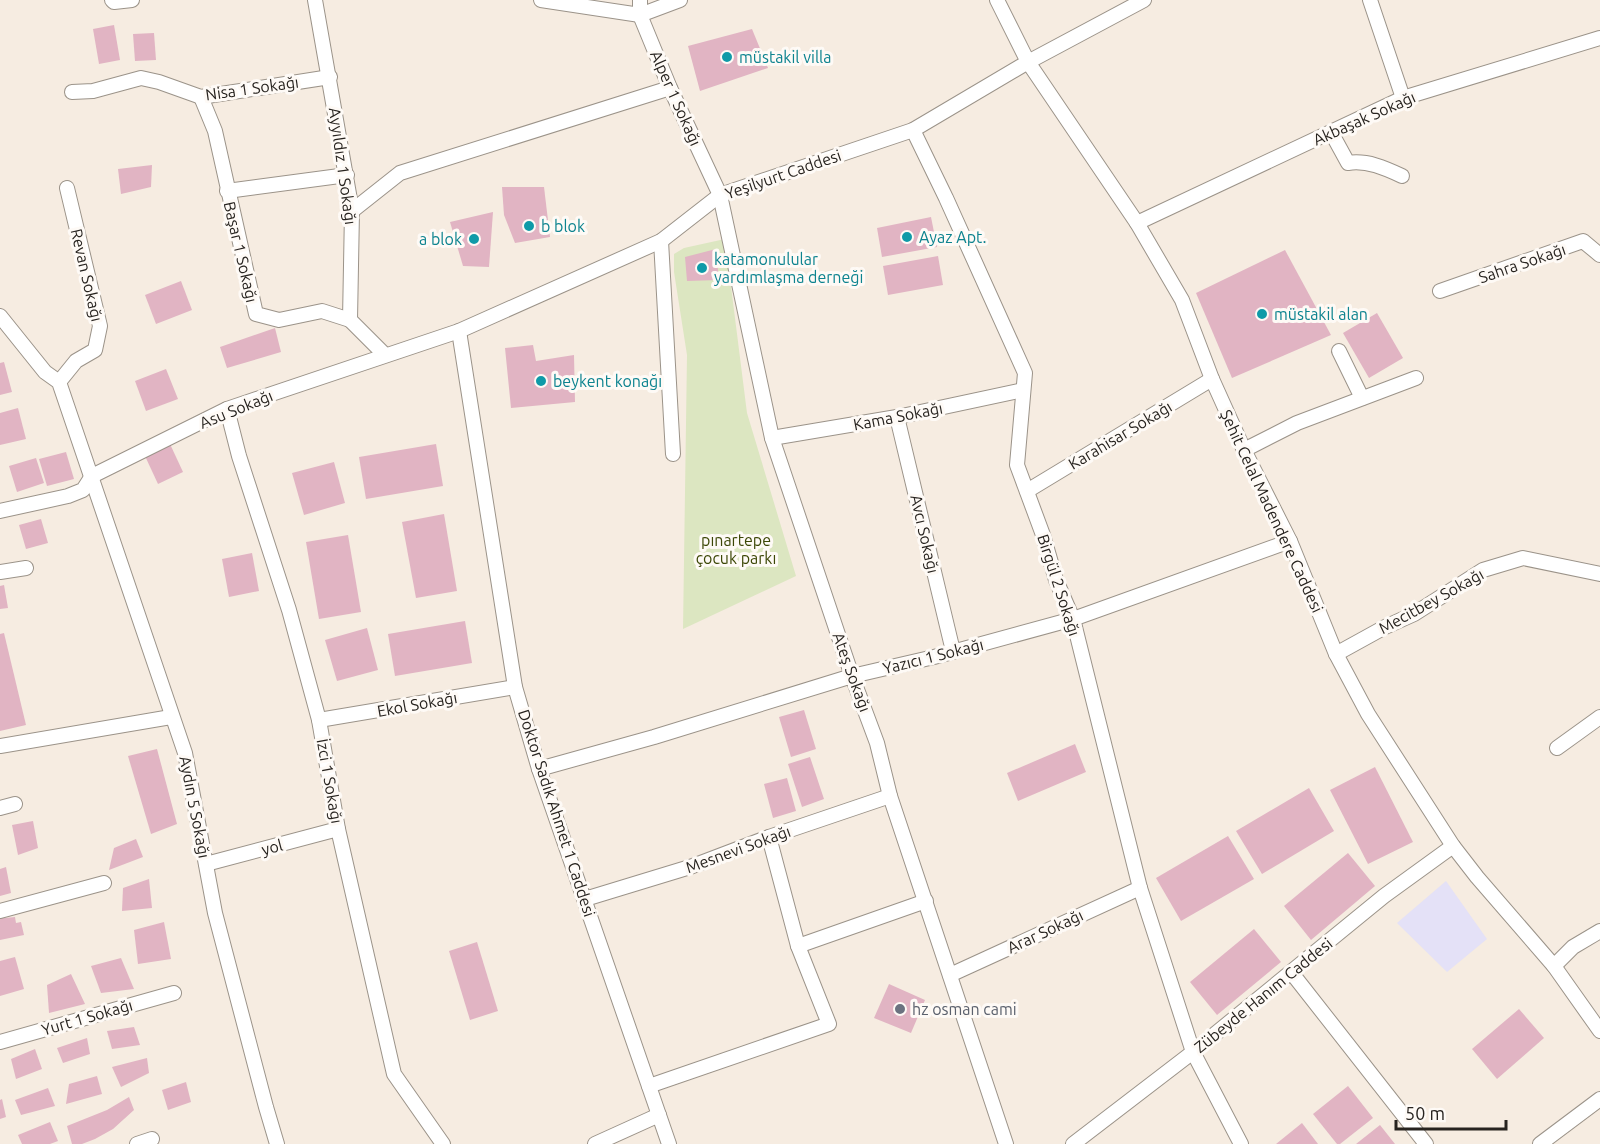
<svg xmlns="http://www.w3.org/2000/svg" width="1600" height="1144" viewBox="0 0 1600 1144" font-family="Ubuntu,sans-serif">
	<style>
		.commercial { fill: #e4e1f7 }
		.green { fill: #dce6c1 }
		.building { fill: #e1b4c3 }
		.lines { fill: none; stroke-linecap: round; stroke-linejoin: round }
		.minor-casing { stroke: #9b9389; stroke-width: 16 }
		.minor { stroke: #fff; stroke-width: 14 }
		.culture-dot { fill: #0f9aa8; stroke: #fefaf6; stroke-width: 2 }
		.worship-dot { fill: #6b7280; stroke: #fefaf6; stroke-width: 2 }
		.labels { text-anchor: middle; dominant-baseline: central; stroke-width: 6; stroke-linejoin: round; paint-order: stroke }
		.culture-label { font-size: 16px; fill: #0d838f; stroke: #fefaf6; text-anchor: start }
		.street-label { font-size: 16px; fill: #27231f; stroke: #fefaf6 }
		.park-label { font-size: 16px; fill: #3c4706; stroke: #fefaf6 }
		.worship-label { font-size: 16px; fill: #5b616d; stroke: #fefaf6; text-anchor: start }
	</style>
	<rect width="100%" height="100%" fill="#f6ece1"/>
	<polygon class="commercial" points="1446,881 1487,939 1447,972 1397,923"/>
	<polygon class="green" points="725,239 747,413 796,576 683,629 687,355 674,272 674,254 684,248"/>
	<g class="building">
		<polygon points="114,25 120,60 99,64 93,29"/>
		<polygon points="752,29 768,68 700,91 688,46"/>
		<polygon points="154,33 156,60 135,61 133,34"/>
		<polygon points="152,165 151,187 121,194 118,169"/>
		<polygon points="502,187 544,187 550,237 515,243 504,215"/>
		<polygon points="493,212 489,267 463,266 450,222"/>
		<polygon points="931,217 937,247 882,257 877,228"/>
		<polygon points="716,249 719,280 687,281 685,257"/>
		<polygon points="1285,250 1331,335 1232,378 1196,293"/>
		<polygon points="938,256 943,285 888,295 883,266"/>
		<polygon points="181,281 192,310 156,324 145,295"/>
		<polygon points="1377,313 1403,358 1369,378 1343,333"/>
		<polygon points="275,328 281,352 227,368 220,347"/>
		<polygon points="533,345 536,361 574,355 575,402 511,408 505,348"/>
		<polygon points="4,362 12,392 0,395 0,363"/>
		<polygon points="166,369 178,399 146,411 135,381"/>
		<polygon points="18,408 26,439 0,445 0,413"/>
		<polygon points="170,444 183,472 158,484 145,456"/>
		<polygon points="436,444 443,486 366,499 359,457"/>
		<polygon points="66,452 74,479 47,486 39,459"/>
		<polygon points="36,458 44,483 17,492 9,466"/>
		<polygon points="334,462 345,503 304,515 292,473"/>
		<polygon points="444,514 457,591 416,598 402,522"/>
		<polygon points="41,519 48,543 26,549 19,525"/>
		<polygon points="348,535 361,612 319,619 306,542"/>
		<polygon points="252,553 259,591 229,597 222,559"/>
		<polygon points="4,585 8,608 0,609 0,586"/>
		<polygon points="465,621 472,663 395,676 388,634"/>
		<polygon points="367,628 378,670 337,681 325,640"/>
		<polygon points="4,633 26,725 0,731 0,634"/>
		<polygon points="804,710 816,749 791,757 779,717"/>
		<polygon points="1075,744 1086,772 1018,801 1007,773"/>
		<polygon points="157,749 177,824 151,834 128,756"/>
		<polygon points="810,757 824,799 802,807 788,764"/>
		<polygon points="1375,767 1413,842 1368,864 1330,790"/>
		<polygon points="787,778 796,811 773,818 764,784"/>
		<polygon points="1309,788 1334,831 1262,874 1236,831"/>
		<polygon points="33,821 38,848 18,855 12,825"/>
		<polygon points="1228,836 1254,879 1181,921 1156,878"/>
		<polygon points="136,839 143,857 109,870 114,848"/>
		<polygon points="1348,853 1375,886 1311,940 1284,906"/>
		<polygon points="6,867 11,893 0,896 0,869"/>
		<polygon points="149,879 152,908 122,911 123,888"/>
		<polygon points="4,915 5,918 15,917 16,923 21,922 24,935 0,940 0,916"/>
		<polygon points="164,922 171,959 138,964 134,930"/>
		<polygon points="1254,929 1281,962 1217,1015 1190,982"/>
		<polygon points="477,942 498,1011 470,1020 449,951"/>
		<polygon points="15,957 24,989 0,996 0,961"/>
		<polygon points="121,958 134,989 101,993 91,966"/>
		<polygon points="71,974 85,1004 49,1013 47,985"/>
		<polygon points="889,984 925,1000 911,1033 874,1018"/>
		<polygon points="1519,1009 1544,1038 1497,1079 1472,1049"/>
		<polygon points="134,1027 140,1045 112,1049 107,1031"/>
		<polygon points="87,1038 90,1054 63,1063 57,1048"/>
		<polygon points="35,1049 42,1069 16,1079 11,1059"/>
		<polygon points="147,1058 149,1073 121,1087 112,1067"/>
		<polygon points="97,1076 102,1094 66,1104 69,1084"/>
		<polygon points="186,1082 191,1102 168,1110 162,1090"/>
		<polygon points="1348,1086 1373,1118 1340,1144 1337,1144 1313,1114"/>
		<polygon points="48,1088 55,1106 21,1115 15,1100"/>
		<polygon points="129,1097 134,1110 113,1129 95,1139 82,1144 72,1144 67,1126 107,1110"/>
		<polygon points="2,1099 6,1117 0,1119 0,1100"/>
		<polygon points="50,1122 58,1141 50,1144 22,1144 18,1135"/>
		<polygon points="1302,1123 1318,1144 1276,1144"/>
		<polygon points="1380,1125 1395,1144 1356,1144"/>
	</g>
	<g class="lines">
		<g class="minor-casing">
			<g id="minor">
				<polyline points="112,0 114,2 132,0"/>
				<polyline points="315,0 352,211 350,320 385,355"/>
				<polyline points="541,0 640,15 680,0"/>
				<polyline points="640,0 640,15 670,88 720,195 772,438 852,676 877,743 890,796 1006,1144"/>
				<polyline points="997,0 1028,62 1137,223 1182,300 1212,379 1244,450 1290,541 1336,654 1368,714 1453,846 1477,877 1554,966 1600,1031"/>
				<polyline points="1370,0 1403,98"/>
				<polyline points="72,92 93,91 141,78 159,82 201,97 330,77"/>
				<polyline points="201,97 215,131 256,314 279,320 322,311 350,320"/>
				<polyline points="913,130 946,198 1025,373 1017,465 1043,535 1056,580 1073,619 1140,888 1193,1052 1241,1144"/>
				<path d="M1331,132L1348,163C1367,160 1385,168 1402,176"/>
				<polyline points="227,191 347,175"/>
				<polyline points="352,211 400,173 670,88"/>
				<polyline points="1137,223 1403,98 1600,38"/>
				<polyline points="661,241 673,454"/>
				<polyline points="1440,291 1583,241 1600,255"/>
				<polyline points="0,316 45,372 59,382 185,753 215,913 266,1107 277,1144"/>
				<polyline points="459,331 515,687 539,769 669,1144"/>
				<polyline points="1339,351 1362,398"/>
				<polyline points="59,382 76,361 95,350 100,326 67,188"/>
				<polyline points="227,409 239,456 289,610 319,720 338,829 394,1074 443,1144"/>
				<polyline points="897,417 953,651"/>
				<polyline points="772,438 897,417 1023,390"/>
				<polyline points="1244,450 1297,423 1416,378"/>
				<polyline points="92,476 227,409 459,331 661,241 720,195 913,130 1028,62 1144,0"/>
				<polyline points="1027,491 1212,379"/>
				<polyline points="0,511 68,496 83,490 92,476"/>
				<polyline points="0,572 26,568"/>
				<polyline points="1336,654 1385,627 1414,614 1483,570 1523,558 1600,574"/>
				<polyline points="319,720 515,687"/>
				<polyline points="0,746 171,717"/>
				<polyline points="1557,748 1600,717"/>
				<polyline points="539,769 654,737 852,676 934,657 1073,619 1290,541"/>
				<polyline points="0,808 15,804"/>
				<polyline points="206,864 338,829"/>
				<polyline points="585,899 690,867 769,837 890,796"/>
				<polyline points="0,911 104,883"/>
				<polyline points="798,946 926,901"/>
				<polyline points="1554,966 1573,947 1600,931"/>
				<polyline points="1291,972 1426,1144"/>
				<polyline points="950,975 1140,888"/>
				<polyline points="0,1042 174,993"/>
				<polyline points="649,1086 829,1024 798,946 769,837"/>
				<polyline points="137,1144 152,1139"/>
				<polyline points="595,1144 659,1115"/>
				<polyline points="1073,1144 1193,1052 1384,896 1453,846"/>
				<polyline points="1540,1144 1600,1099"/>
			</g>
		</g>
		<use href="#minor" class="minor"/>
	</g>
	<g class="culture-dot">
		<circle cx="727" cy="57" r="6"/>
		<circle cx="529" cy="226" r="6"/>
		<circle cx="907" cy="237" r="6"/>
		<circle cx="474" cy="239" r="6"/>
		<circle cx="702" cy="268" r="6"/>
		<circle cx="1262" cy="314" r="6"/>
		<circle cx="541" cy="381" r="6"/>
	</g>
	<circle class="worship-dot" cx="900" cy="1009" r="6"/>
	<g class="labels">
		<g class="culture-label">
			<text x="739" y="57">müstakil villa</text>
			<text x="541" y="226">b blok</text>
			<text x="919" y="237">Ayaz Apt.</text>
			<text x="462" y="239" text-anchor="end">a blok</text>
			<text x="714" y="259">katamonulular<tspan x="714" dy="18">yardımlaşma derneği</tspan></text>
			<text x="1274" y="314">müstakil alan</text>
			<text x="553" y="381">beykent konağı</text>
		</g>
		<g class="street-label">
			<text transform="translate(252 88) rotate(-8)">Nisa 1 Sokağı</text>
			<text transform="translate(676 98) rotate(66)">Alper 1 Sokağı</text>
			<text transform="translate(1364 118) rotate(-24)">Akbaşak Sokağı</text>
			<text transform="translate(343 166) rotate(82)">Ayyıldız 1 Sokağı</text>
			<text transform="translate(783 174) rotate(-19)">Yeşilyurt Caddesi</text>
			<text transform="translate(241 252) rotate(77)">Başar 1 Sokağı</text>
			<text transform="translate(1522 263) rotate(-19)">Sahra Sokağı</text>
			<text transform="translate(87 275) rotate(77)">Revan Sokağı</text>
			<text transform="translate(236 409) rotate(-22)">Asu Sokağı</text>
			<text transform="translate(898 416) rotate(-11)">Kama Sokağı</text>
			<text transform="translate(1120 435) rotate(-31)">Karahisar Sokağı</text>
			<text transform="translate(1272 511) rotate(65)">Şehit Celal Madendere Caddesi</text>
			<text transform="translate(925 534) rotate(77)">Avcı Sokağı</text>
			<text transform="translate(1059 585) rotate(72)">Birgül 2 Sokağı</text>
			<text transform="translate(1431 601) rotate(-29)">Mecitbey Sokağı</text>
			<text transform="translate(933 656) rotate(-14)">Yazıcı 1 Sokağı</text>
			<text transform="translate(852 672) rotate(70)">Ateş Sokağı</text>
			<text transform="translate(417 704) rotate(-10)">Ekol Sokağı</text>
			<text transform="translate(330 781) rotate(80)">İzci 1 Sokağı</text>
			<text transform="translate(195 807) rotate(79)">Aydın 5 Sokağı</text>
			<text transform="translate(557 813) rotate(72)">Doktor Sadık Ahmet 1 Caddesi</text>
			<text transform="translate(272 847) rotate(-15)">yol</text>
			<text transform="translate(738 849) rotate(-20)">Mesnevi Sokağı</text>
			<text transform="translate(1045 931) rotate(-25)">Arar Sokağı</text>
			<text transform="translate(1263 995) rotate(-39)">Zübeyde Hanım Caddesi</text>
			<text transform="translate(87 1017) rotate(-16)">Yurt 1 Sokağı</text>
		</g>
		<g class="park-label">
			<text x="736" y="540">pınartepe<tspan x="736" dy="18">çocuk parkı</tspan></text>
		</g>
		<g class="worship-label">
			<text x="912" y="1009">hz osman cami</text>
		</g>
	</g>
	<path d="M1396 1120v9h110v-9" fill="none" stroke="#27231f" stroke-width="3"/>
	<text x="1405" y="1120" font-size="18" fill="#27231f" stroke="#fefaf6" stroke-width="4.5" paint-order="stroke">50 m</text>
</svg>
